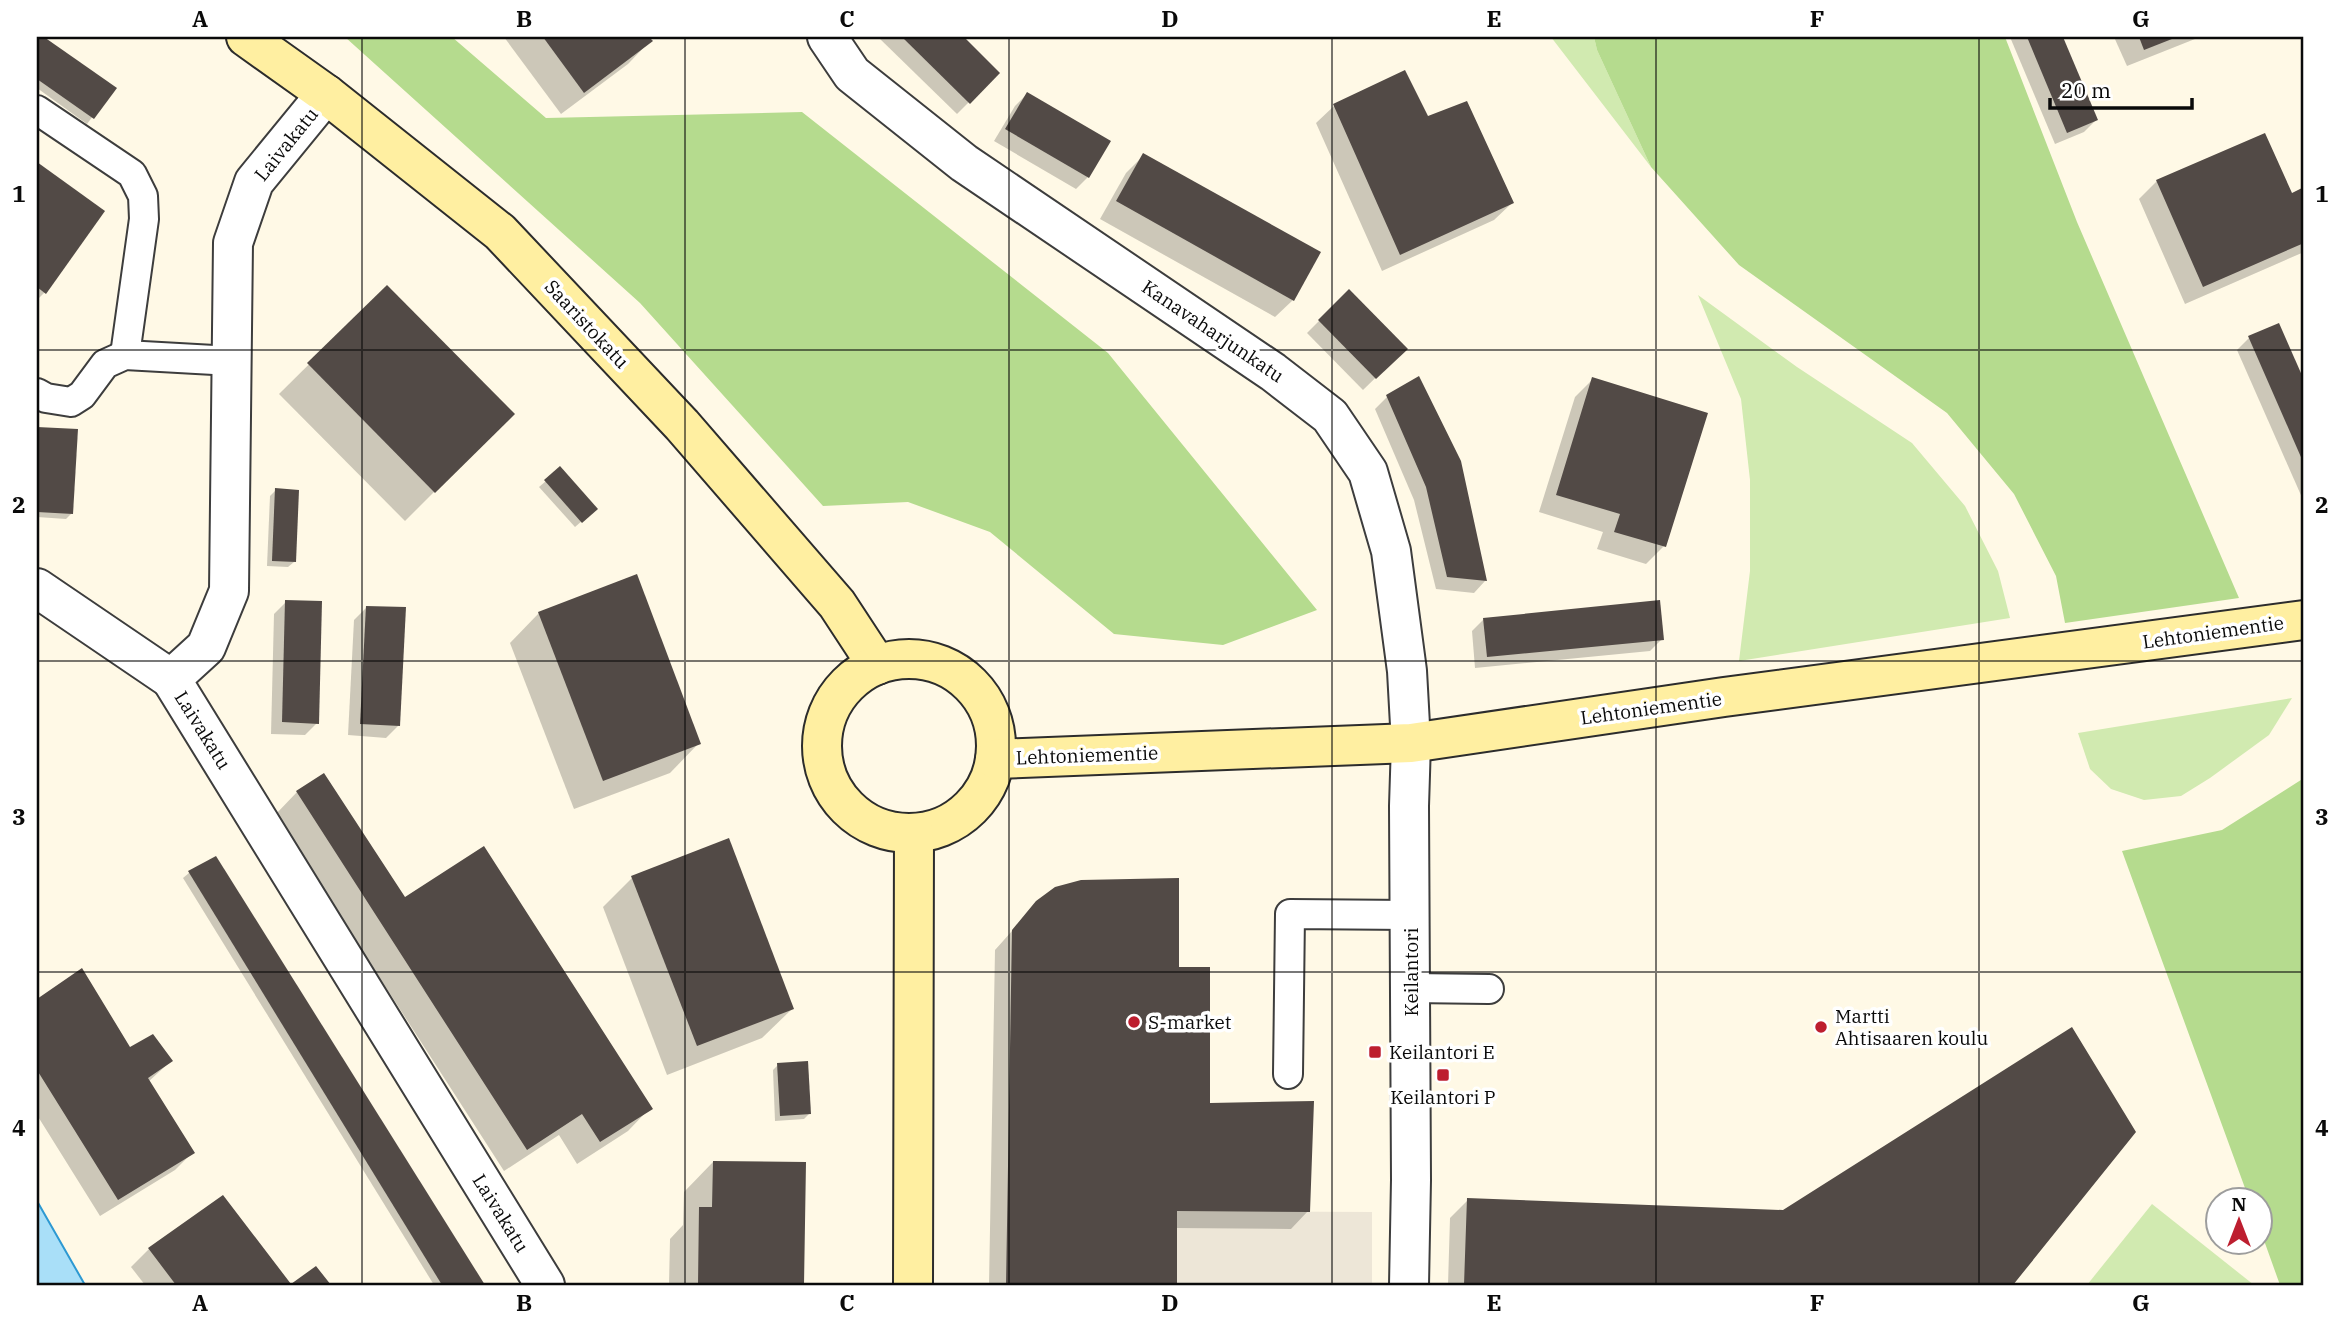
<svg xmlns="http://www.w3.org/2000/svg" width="2341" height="1322" viewBox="0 0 2341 1322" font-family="'IBM Plex Serif',serif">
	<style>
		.green { fill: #d1eab0 }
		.forest { fill: #b5db8e }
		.plaza { fill: #ede6d7 }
		.water { fill: #a9dff8; stroke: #2d99d2; stroke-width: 2 }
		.shadow { fill: #0003 }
		.building { fill: #524a46 }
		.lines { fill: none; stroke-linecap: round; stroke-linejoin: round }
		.lane-casing { stroke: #3d3d3d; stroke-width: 32 }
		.street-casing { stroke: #3d3d3d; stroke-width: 42 }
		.secondary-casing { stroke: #2c2c2c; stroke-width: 42 }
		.lane { stroke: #fff; stroke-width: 28 }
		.street { stroke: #fff; stroke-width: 38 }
		.secondary { stroke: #ffefa1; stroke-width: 38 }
		.grid { fill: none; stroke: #0a0a0a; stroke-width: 2; stroke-opacity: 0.55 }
		.poi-dot { fill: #bd1e2f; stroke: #fff; stroke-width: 2.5 }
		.labels { text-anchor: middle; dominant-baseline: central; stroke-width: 7; stroke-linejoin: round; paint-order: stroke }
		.street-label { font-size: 19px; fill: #0a0a0a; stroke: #fff }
		.poi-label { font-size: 19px; fill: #0a0a0a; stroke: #fff; text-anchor: start }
		.neatline { fill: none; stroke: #0a0a0a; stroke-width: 2.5 }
		.grid-label { font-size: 23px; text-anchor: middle; font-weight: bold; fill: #0a0a0a }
	</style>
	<rect width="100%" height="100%" fill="#fff9e6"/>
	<g class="green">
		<polygon points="1551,37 1594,37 1597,50 1651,167"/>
		<polygon points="1698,295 1797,367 1912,443 1965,506 1998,571 2010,618 1739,661 1750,571 1750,480 1741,399"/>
		<polygon points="2292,698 2269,735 2210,778 2181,796 2144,800 2111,789 2090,769 2078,733"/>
		<polygon points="2152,1204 2254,1285 2087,1285"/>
	</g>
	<g class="forest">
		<polygon points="345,37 452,37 546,118 802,112 1108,353 1317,610 1223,645 1114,634 990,532 908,502 823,506 640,303"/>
		<polygon points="1594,37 2005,37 2077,222 2239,598 2065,623 2056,576 2014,494 1947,413 1739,265 1651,167 1597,50"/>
		<polygon points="2304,778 2304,1285 2280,1285 2261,1232 2260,1200 2249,1199 2122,851 2222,830"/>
	</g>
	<polygon class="plaza" points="1177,1211 1372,1212 1372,1285 1177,1285"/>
	<polygon class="water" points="37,1201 85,1285 37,1285"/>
	<g class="shadow">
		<polygon points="37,37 41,37 114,88 87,124 37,88"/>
		<polygon points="504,37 647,37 650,41 628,64 561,114"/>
		<polygon points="878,37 961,37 998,73 957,114"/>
		<polygon points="2010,37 2061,37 2096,120 2084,132 2055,144"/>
		<polygon points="2114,37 2200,37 2127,66"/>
		<polygon points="1404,72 1427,118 1512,203 1494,220 1382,271 1316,123 1334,106"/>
		<polygon points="1027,94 1088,177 1076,189 994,141 1015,106"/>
		<polygon points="1144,155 1293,300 1275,317 1100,219 1126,173"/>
		<polygon points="37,165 102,211 45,292 37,300"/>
		<polygon points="2157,181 2291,196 2304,189 2304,252 2185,304 2139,199"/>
		<polygon points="387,287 512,414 405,521 279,394"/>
		<polygon points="1349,291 1405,349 1363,390 1307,333"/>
		<polygon points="2278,325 2304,384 2304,502 2237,350 2249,338"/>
		<polygon points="1593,379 1664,546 1646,564 1597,549 1603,532 1539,512 1575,397"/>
		<polygon points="1387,397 1485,581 1474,593 1436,589 1414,500 1375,409"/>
		<polygon points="38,429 72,513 66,519 37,517"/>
		<polygon points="560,469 590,514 575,527 539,487"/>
		<polygon points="276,490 294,562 288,567 267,566 270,496"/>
		<polygon points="286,602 317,723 305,735 271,734 274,614"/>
		<polygon points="367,607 398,726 386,738 348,735 354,620"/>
		<polygon points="539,613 699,743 670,773 574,809 510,643"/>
		<polygon points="1484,619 1662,639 1650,651 1475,668 1472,631"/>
		<polygon points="297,792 404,900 650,1108 628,1131 577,1164 559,1135 504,1171 275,815"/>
		<polygon points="215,858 483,1285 434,1285 183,878 189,873"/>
		<polygon points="632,878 792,1009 762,1038 667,1075 603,907"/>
		<polygon points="1037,903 1177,968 1208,1105 1308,1211 1291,1229 1175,1228 1175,1285 989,1285 995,950"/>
		<polygon points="81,971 129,1049 171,1061 148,1082 193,1152 175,1170 100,1216 37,1115 37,1001"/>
		<polygon points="778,1065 810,1113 804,1119 775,1121 773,1070"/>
		<polygon points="2134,1132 2011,1285 1448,1285 1450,1218 1468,1200 1784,1212"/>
		<polygon points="713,1162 804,1164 803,1285 669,1285 670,1239 683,1225 684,1192"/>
		<polygon points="223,1197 290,1285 145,1285 131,1267 149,1249"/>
	</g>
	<g class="building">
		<polygon points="37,37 44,37 117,88 94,119 37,79"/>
		<polygon points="543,37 649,37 653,41 584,93"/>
		<polygon points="902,37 964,37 1000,73 970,104"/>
		<polygon points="2027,37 2063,37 2098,120 2067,133"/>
		<polygon points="2139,37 2177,37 2144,50"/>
		<polygon points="1405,70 1428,116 1467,101 1514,203 1400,255 1333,104"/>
		<polygon points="1027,92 1111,141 1089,178 1005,129"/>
		<polygon points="2265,133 2292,193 2304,187 2304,243 2203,287 2156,180"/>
		<polygon points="1143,153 1321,252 1294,301 1116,201"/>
		<polygon points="37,162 105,211 46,294 37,287"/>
		<polygon points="387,285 515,414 435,493 307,363"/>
		<polygon points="1349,289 1408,349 1376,379 1318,320"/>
		<polygon points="2279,323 2304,380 2304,464 2248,336"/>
		<polygon points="1419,376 1461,461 1487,581 1447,577 1426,487 1386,395"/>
		<polygon points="1592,377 1708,413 1666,547 1614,532 1620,514 1556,495"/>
		<polygon points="37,427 78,429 73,514 37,512"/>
		<polygon points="560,466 598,509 582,523 544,480"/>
		<polygon points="275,488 299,490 296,562 272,561"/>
		<polygon points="637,574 701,744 603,781 538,612"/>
		<polygon points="285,600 322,601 319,724 282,722"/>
		<polygon points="1660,600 1664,640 1487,657 1483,618"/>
		<polygon points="366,606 406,607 400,726 360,724"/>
		<polygon points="324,773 405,897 484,846 653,1109 600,1142 582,1114 527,1150 296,791"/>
		<polygon points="729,838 794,1009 697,1046 631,876"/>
		<polygon points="216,856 485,1285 442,1285 188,871"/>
		<polygon points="1179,878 1179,967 1210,967 1210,1103 1314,1101 1310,1212 1177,1211 1177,1285 1006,1285 1012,930 1036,901 1055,887 1081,880"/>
		<polygon points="82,968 130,1047 153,1034 173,1061 148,1078 195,1153 118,1200 37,1070 37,999"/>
		<polygon points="2072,1027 2136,1132 2013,1285 1464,1285 1467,1198 1783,1210"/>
		<polygon points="808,1061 811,1114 780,1116 777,1063"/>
		<polygon points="713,1161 806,1162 804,1285 698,1285 699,1207 712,1207"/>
		<polygon points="223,1195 291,1284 316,1266 331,1285 176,1285 148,1248"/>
	</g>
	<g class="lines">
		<g class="lane-casing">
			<g id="lane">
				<polyline points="37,110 132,174 143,196 144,219 125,355"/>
				<polyline points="37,393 46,398 71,402 82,395 105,364 125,355 232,361"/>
				<polyline points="1411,988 1489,989"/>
				<polyline points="1288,1074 1290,914 1410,915"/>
			</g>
		</g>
		<g class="street-casing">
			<g id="street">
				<polyline points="827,37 852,74 964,163 1273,372 1330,416 1368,472 1391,551 1407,671 1411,743 1409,806 1411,1180 1409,1285"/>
				<polyline points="326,94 254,182 233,243 229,591 206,647 171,679 545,1285"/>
				<polyline points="37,588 171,679"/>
			</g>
		</g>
		<g class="secondary-casing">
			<g id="secondary">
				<polyline points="246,37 326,94 500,232 682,425 837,604 877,665"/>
				<circle cx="909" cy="746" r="87"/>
				<polyline points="995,759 1411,743 1724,697 2304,620"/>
				<polyline points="913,1285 914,833"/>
			</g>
		</g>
		<use href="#lane" class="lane"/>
		<use href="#street" class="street"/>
		<use href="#secondary" class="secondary"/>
	</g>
	<path class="grid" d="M362,37V1285M685,37V1285M1009,37V1285M1332,37V1285M1656,37V1285M1979,37V1285M37,350H2304M37,661H2304M37,972H2304"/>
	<g class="poi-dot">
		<circle cx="1134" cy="1022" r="7"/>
		<circle cx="1821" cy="1027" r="7"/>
		<rect x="1368" y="1045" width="14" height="14" rx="3.5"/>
		<rect x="1436" y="1068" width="14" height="14" rx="3.5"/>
	</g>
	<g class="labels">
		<g class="street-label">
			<text transform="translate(286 144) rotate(-51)">Laivakatu</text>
			<text transform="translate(587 324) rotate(47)">Saaristokatu</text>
			<text transform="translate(1213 331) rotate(34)">Kanavaharjunkatu</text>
			<text transform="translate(2213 632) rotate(-8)">Lehtoniementie</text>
			<text transform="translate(1651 708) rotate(-8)">Lehtoniementie</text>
			<text transform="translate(203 730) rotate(58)">Laivakatu</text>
			<text transform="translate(1087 755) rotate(-2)">Lehtoniementie</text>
			<text transform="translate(1411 972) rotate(-90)">Keilantori</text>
			<text transform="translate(501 1213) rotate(58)">Laivakatu</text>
		</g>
		<g class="poi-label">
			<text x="1835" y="1016">Martti<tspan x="1835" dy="22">Ahtisaaren koulu</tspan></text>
			<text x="1148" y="1022">S-market</text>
			<text x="1389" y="1052">Keilantori E</text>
			<text x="1443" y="1097" text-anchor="middle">Keilantori P</text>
		</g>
	</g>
	<rect width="2341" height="1322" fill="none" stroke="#ffffff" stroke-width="77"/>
	<g transform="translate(2239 1221)"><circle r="33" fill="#ffffff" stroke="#9d9d9d" stroke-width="2"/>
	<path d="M0-5L12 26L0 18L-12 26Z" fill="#bd1e2f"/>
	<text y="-10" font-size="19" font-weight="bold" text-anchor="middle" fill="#0a0a0a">N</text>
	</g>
	<path d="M2050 98v10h142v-10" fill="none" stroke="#0a0a0a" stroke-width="3.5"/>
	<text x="2061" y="98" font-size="21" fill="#0a0a0a" stroke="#ffffff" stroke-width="5" paint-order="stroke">20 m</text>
	<rect x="38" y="38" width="2264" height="1246" class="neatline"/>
	<g class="grid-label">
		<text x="200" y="27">A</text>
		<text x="524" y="27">B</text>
		<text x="847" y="27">C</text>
		<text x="1170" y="27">D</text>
		<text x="1494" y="27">E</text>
		<text x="1817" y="27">F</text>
		<text x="2141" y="27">G</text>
		<text x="19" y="202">1</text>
		<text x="2322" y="202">1</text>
		<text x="19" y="513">2</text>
		<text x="2322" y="513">2</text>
		<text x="19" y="825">3</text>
		<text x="2322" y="825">3</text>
		<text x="19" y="1136">4</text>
		<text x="2322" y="1136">4</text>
		<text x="200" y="1311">A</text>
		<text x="524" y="1311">B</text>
		<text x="847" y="1311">C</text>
		<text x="1170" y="1311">D</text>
		<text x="1494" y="1311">E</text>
		<text x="1817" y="1311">F</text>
		<text x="2141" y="1311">G</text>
	</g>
</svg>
